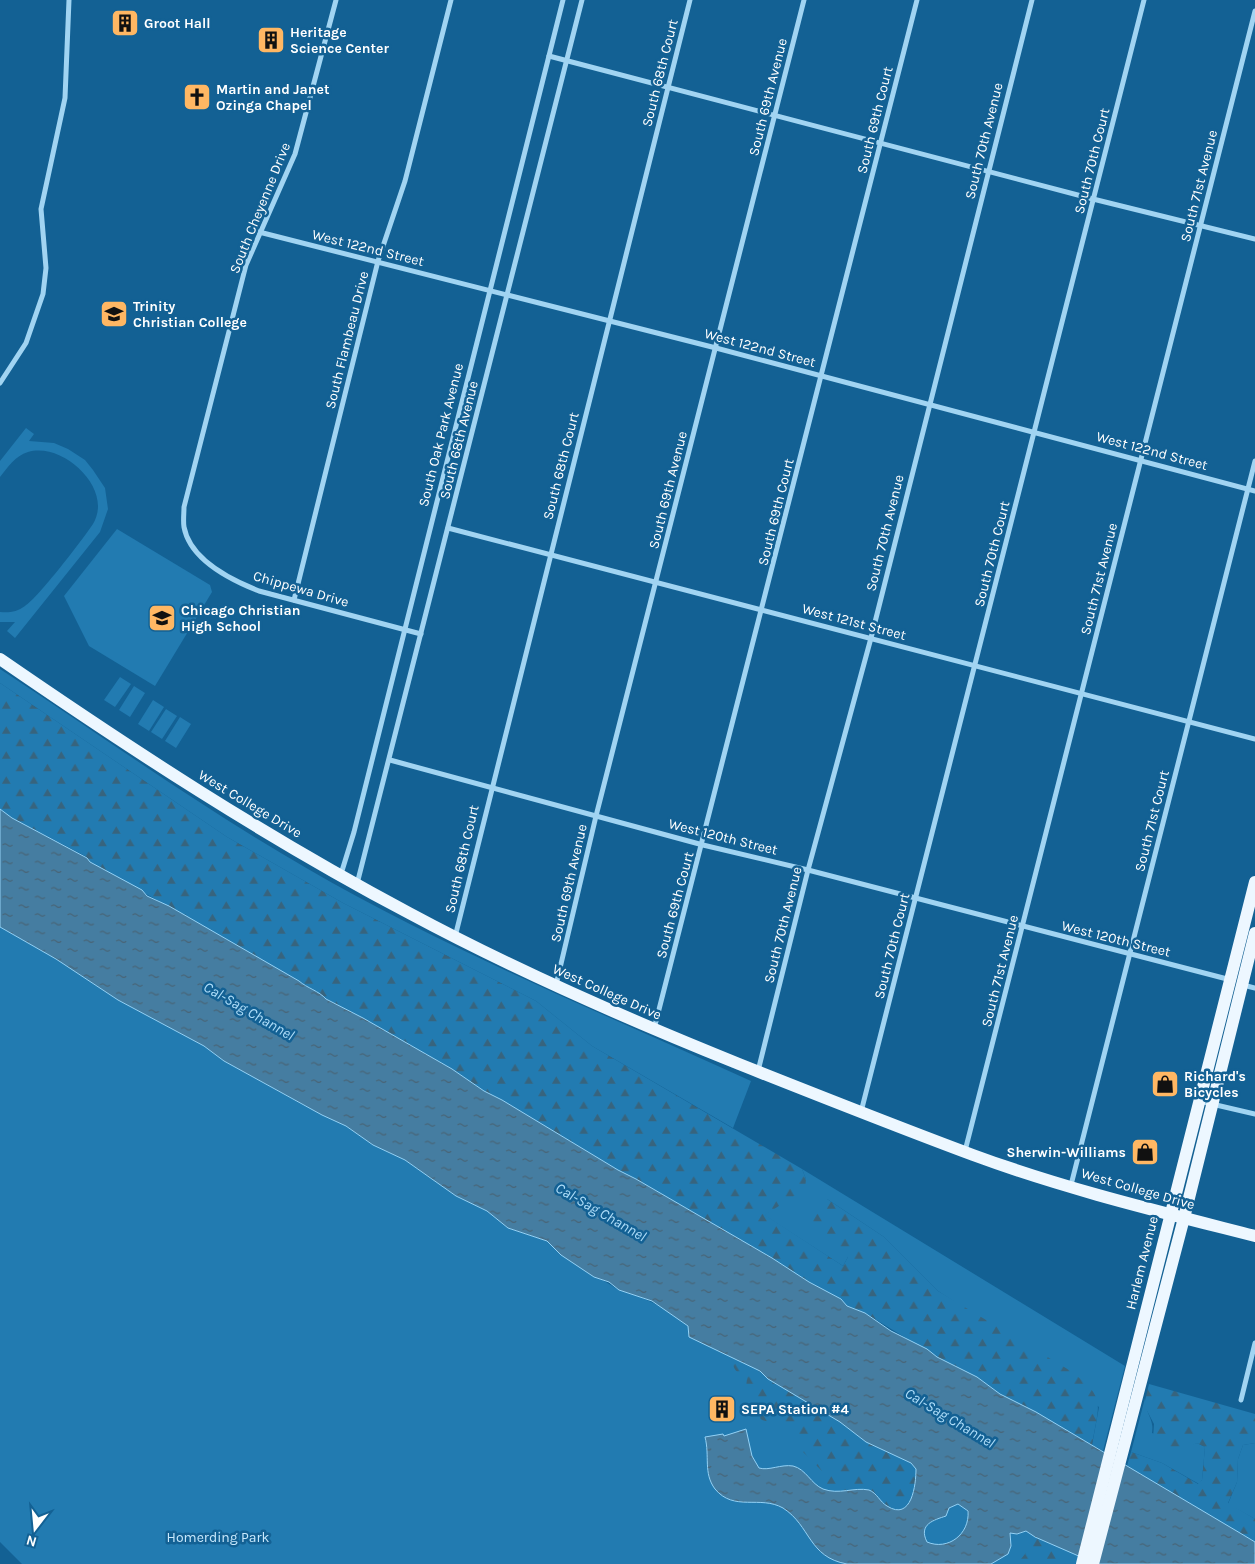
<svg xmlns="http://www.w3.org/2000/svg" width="1255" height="1564" viewBox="0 0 1255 1564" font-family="Karla,sans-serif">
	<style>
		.green { fill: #227bb1 }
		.forest { fill: url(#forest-firs) }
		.water { fill: url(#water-ripples); stroke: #93d1f5; fill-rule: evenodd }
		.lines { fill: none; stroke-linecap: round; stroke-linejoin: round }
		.street { stroke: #a1d4f2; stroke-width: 5 }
		.primary { stroke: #edf7ff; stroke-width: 12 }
		.labels { text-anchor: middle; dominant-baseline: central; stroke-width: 5; stroke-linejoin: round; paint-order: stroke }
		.poi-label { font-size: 14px; font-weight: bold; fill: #fff; stroke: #136194; text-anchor: start }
		.street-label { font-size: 14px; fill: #fff; stroke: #136194 }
		.park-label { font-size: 14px; fill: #c9e9fd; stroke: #136194 }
		.water-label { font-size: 15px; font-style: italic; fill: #aeddf9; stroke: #136194 }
	</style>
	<defs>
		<pattern id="forest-firs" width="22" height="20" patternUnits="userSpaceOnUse" patternTransform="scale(1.25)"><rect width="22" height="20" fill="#227bb1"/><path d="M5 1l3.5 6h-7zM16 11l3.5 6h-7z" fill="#37647e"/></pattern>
		<pattern id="water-ripples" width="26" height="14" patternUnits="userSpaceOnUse" patternTransform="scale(1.25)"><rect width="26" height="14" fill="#457da1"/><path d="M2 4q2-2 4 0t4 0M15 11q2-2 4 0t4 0" fill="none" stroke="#486476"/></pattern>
	</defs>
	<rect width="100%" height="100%" fill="#136194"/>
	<g class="green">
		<path d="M26,428L34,434L29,441L54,443L68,449L85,460L93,470L105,488L108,509L100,532L15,638L7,631L15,622H0V612C9,613 17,612 25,606C38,598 83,539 93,524C96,519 98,513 98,506C98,476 58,443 28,452C15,456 8,467 0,477V461Z"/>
		<polygon points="117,529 210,585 212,592 155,686 89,646 64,596"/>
		<path d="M0,669C102,736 202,808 308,869C448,950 604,1014 751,1081L733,1128L592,1046L536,1001L343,903L227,837L0,683Z"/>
		<polygon points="120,677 131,684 115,707 104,700"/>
		<polygon points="134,686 145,693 130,717 119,710"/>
		<polygon points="153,700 164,707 149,731 138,724"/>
		<polygon points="166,709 177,716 162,739 151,732"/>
		<polygon points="180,717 191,724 176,748 165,741"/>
		<path d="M0,927L56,959L118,1000L204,1046L224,1061L303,1105L346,1126L373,1145L405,1160L456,1196L487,1211L508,1228L547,1241L561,1255L619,1290L634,1294L664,1308L688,1326L760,1371L949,1508L958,1504C966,1507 968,1511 969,1519L1009,1537L1010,1532L1017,1534L1026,1531L1097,1564H22L0,1542Z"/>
		<polygon points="802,1169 1125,1366 1103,1451 1092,1445 1099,1407 975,1315 938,1291 884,1237 827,1199 848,1257 843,1266 764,1215 777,1206 806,1179"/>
		<path d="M1145,1398C1144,1411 1155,1420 1152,1433L1188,1446L1197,1443L1205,1447L1202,1480L1199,1484L1162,1463L1131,1452Z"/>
		<polygon points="1255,1443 1255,1519 1228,1504 1237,1482 1238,1459 1243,1445"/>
	</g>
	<g class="forest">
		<path d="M0,683L227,837L343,903L536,1001L592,1046L802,1169L806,1179L805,1189L765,1215L843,1266L848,1257C819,1242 806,1234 817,1199H827L884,1237L938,1291L1069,1370C1107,1398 1099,1402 1092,1445L1000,1394L977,1377L937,1357L865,1313L847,1306L841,1299L809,1282L772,1258L636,1179L618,1170L502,1100L484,1091L452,1069L363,1018L326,999C318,991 307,988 299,981L90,862L87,857L12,818L0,809Z"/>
		<path d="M736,1360L760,1371L768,1379L840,1422L866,1442L911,1463L917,1469C917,1484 911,1522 887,1506C880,1502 877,1493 869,1490L838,1492L821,1488L819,1483L825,1474L803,1452L793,1434L776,1424L762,1420L755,1413L746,1388L747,1378C741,1373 736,1374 733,1365Z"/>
		<polygon points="1149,1384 1255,1414 1255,1443 1243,1445 1238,1459 1237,1482 1228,1503 1255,1519 1255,1542 1127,1466 1131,1452 1162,1463 1198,1484 1202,1480 1205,1447 1197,1443 1177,1453 1153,1439 1154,1424 1144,1405"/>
		<polygon points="1030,1534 1074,1553 1072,1564 1017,1564 1025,1554 1025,1537"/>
	</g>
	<path class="water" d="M0,809L12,818L87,858L90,862L142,890L147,896L169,906L299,981C307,988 319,991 326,999L363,1018L452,1069L484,1091L502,1100L618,1170L636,1179L772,1258L809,1282L841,1299L847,1306L865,1313L891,1331L927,1349L937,1357L977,1377L1000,1394L1036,1412L1240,1533L1255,1542V1564H1097L1035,1537L1026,1531L1017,1534L1010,1533L1011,1546L1008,1554L991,1564H847C808,1557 811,1526 783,1508C760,1495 734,1512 715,1489C703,1473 710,1456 705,1437L723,1434L724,1436L746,1429L752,1456L759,1468C769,1471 781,1464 793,1466C806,1469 811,1484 823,1489C839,1495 854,1487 869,1490C877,1493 880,1502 887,1506C912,1522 916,1484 916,1469L911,1463L866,1442L840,1422L768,1379L760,1371L689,1337L688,1326L652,1301L619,1290L609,1282L594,1277L561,1255L547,1241L508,1228L487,1211L456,1196L405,1160L373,1145L346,1126L322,1115L224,1061L204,1046L118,1000L56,959L0,927ZM958,1504L968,1511C970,1534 948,1551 927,1542C918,1524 934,1520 946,1516L949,1508Z"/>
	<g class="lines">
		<g class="street">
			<path d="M336,0L295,154L246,265L184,507C184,513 183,521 184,527C190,560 231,580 259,591L421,634"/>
			<polyline points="549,56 1093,199 1255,239"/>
			<polyline points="259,232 716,348 1255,491"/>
			<polyline points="0,383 26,343 43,294 46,268 41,209 65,98 69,0"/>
			<polyline points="448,528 1255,739"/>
			<polyline points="294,600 378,261 405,181 451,0"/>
			<polyline points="390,760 703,845 808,870 1231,980"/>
			<polyline points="341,874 354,832 563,0"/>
			<polyline points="357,884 582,0"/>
			<polyline points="455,937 690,0"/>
			<polyline points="556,985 596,816 804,0"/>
			<polyline points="1243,985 1255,988"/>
			<polyline points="654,1029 917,0"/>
			<polyline points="758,1071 808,870 871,638 1032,0"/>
			<polyline points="1199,1101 1255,1114"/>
			<polyline points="861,1112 1144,0"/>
			<polyline points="965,1151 1255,11"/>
			<polyline points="1071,1185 1255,461"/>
			<polyline points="1241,1400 1255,1343"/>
		</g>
		<g class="primary">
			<path d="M0,659C132,750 267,838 409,913C515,970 627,1019 739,1064C817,1095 895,1126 973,1155C1065,1189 1161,1212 1255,1236"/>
			<polyline points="1082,1564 1255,882"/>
			<polyline points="1093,1564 1184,1218 1255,933"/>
		</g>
	</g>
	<defs>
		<g id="building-square" transform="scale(1.4375)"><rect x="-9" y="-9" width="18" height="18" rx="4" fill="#ffb763" stroke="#136194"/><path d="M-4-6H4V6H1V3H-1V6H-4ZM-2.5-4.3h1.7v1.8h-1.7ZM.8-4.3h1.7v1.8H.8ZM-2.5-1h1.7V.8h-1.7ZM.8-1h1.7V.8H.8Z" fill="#111"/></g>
		<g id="church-square" transform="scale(1.4375)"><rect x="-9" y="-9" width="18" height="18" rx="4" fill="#ffb763" stroke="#136194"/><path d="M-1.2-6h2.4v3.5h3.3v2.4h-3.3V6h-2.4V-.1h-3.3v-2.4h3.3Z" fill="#111"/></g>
		<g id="university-square" transform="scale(1.4375)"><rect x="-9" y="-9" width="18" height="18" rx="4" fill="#ffb763" stroke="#136194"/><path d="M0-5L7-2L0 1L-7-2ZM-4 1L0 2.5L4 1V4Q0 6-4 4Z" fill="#111"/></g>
		<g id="school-square" transform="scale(1.4375)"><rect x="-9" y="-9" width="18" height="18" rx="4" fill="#ffb763" stroke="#136194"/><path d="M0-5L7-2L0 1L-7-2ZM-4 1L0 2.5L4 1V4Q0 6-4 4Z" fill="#111"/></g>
		<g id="shop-square" transform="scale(1.4375)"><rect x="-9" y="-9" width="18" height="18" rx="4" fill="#ffb763" stroke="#136194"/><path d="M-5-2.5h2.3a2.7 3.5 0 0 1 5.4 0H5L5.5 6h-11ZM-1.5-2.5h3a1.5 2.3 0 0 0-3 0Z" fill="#111"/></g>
	</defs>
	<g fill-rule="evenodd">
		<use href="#building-square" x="125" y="23"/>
		<use href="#building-square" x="271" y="40"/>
		<use href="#church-square" x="197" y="97"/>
		<use href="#university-square" x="114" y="314"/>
		<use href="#school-square" x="162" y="618"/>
		<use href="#shop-square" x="1165" y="1084"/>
		<use href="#shop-square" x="1145" y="1152"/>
		<use href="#building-square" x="722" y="1409"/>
	</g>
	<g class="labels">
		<g class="poi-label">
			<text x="144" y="23">Groot Hall</text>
			<text x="290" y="32">Heritage<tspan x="290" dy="16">Science Center</tspan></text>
			<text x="216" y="89">Martin and Janet<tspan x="216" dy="16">Ozinga Chapel</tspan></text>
			<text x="133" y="306">Trinity<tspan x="133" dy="16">Christian College</tspan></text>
			<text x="181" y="610">Chicago Christian<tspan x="181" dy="16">High School</tspan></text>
			<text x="1184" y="1076">Richard's<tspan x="1184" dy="16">Bicycles</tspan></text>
			<text x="1126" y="1152" text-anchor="end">Sherwin-Williams</text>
			<text x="741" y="1409">SEPA Station #4</text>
		</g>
		<g class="street-label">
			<text transform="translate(660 73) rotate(-76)">South 68th Court</text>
			<text transform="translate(768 97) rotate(-76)">South 69th Avenue</text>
			<text transform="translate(875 120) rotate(-76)">South 69th Court</text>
			<text transform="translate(984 141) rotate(-76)">South 70th Avenue</text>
			<text transform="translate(1092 161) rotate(-76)">South 70th Court</text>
			<text transform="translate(1199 186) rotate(-76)">South 71st Avenue</text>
			<text transform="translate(260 208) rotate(-68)">South Cheyenne Drive</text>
			<text transform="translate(368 248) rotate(14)">West 122nd Street</text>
			<text transform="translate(347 340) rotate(-76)">South Flambeau Drive</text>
			<text transform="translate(760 348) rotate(15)">West 122nd Street</text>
			<text transform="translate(441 435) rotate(-76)">South Oak Park Avenue</text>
			<text transform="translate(459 440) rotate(-76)">South 68th Avenue</text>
			<text transform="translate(1152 451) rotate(15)">West 122nd Street</text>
			<text transform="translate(561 466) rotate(-76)">South 68th Court</text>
			<text transform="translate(668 490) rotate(-76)">South 69th Avenue</text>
			<text transform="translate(776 512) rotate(-76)">South 69th Court</text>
			<text transform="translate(885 533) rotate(-76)">South 70th Avenue</text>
			<text transform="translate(992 554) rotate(-76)">South 70th Court</text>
			<text transform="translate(1099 579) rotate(-76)">South 71st Avenue</text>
			<text transform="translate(301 589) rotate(16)">Chippewa Drive</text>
			<text transform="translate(854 622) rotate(15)">West 121st Street</text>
			<text transform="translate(250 804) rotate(31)">West College Drive</text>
			<text transform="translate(1152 821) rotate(-76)">South 71st Court</text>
			<text transform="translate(723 837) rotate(14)">West 120th Street</text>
			<text transform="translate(462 859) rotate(-77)">South 68th Court</text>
			<text transform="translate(569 883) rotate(-77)">South 69th Avenue</text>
			<text transform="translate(675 905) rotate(-75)">South 69th Court</text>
			<text transform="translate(783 925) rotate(-76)">South 70th Avenue</text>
			<text transform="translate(1116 939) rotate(14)">West 120th Street</text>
			<text transform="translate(892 946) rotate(-76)">South 70th Court</text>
			<text transform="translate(1000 971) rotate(-76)">South 71st Avenue</text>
			<text transform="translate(607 992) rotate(24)">West College Drive</text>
			<text transform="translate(1138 1189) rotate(16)">West College Drive</text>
			<text transform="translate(1142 1263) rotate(-76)">Harlem Avenue</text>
		</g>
		<g class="park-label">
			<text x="218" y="1537">Homerding Park</text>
		</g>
		<g class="water-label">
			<text transform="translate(249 1011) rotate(30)">Cal-Sag Channel</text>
			<text transform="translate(601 1212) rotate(30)">Cal-Sag Channel</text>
			<text transform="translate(950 1418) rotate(31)">Cal-Sag Channel</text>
		</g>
	</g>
	<g transform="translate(35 1529) rotate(196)" stroke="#136194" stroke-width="4" paint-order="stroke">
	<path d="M0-4L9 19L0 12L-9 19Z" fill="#ffffff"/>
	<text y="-8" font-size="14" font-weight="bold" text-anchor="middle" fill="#ffffff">N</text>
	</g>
</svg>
